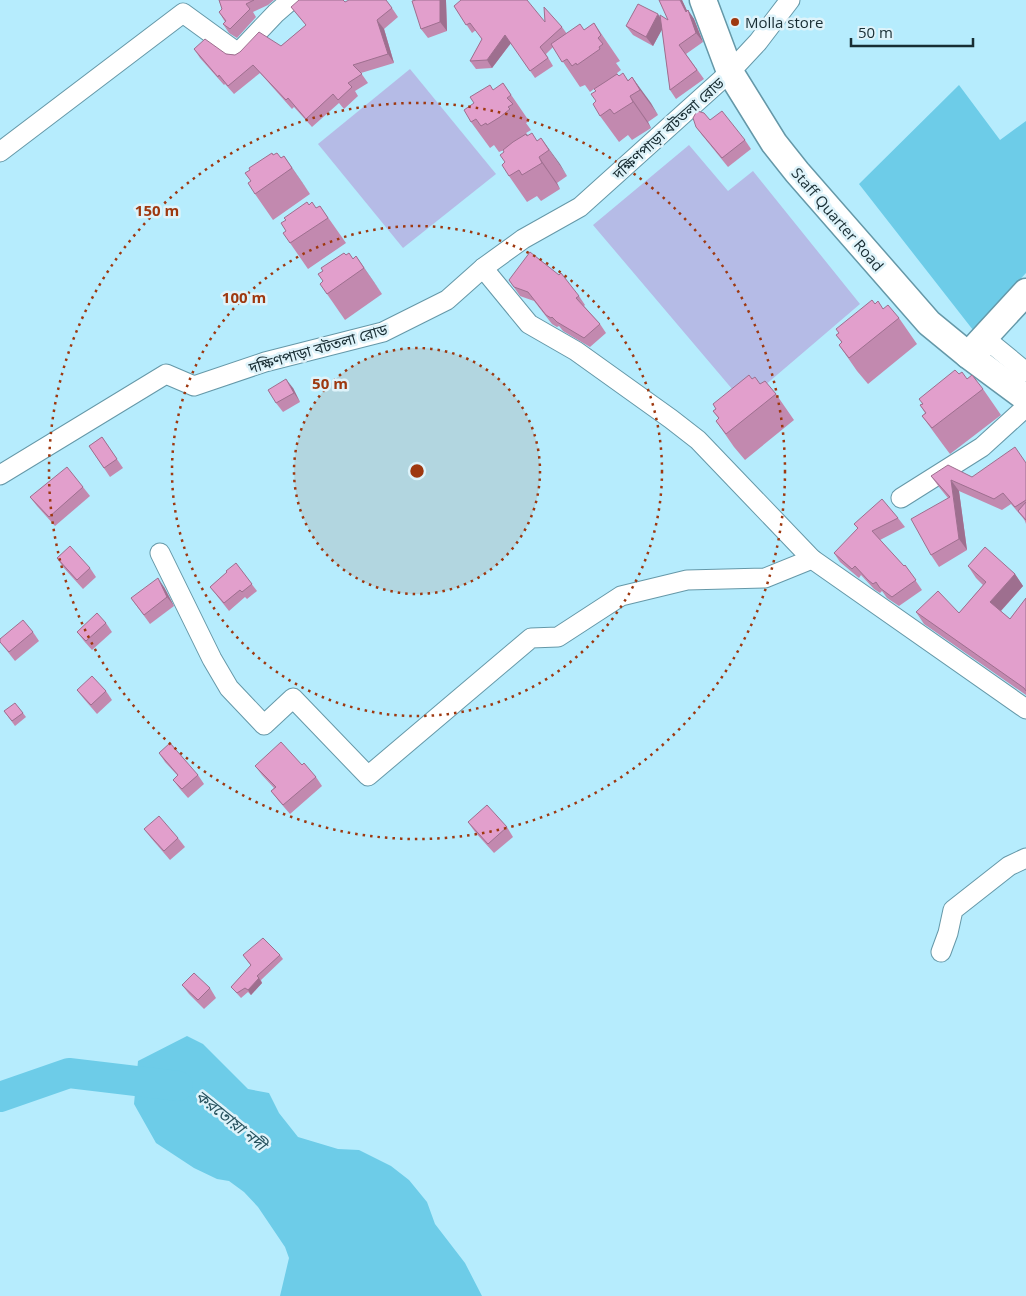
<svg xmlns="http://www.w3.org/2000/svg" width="1026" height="1296" viewBox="0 0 1026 1296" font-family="'Open Sans','Noto Sans Bengali',sans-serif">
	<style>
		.green { fill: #b5bbe6 }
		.water { fill: #6dcce8 }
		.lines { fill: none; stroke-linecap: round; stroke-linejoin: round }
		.river { stroke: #6dcce8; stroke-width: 30 }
		.street-casing { stroke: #6598a8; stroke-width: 21 }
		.secondary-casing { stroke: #6598a8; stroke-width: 29 }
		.street { stroke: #fff; stroke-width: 19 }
		.secondary { stroke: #fff; stroke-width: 26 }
		.wall { fill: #c289af }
		.shaded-wall { fill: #9e6f8f }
		.building { fill: #e29fcc; stroke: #9e6f8f }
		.ring { fill: none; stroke: #9e380f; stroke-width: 2.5; stroke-dasharray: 2.5 5 }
		.poi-dot { fill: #9e380f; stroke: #def3fa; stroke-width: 2 }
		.labels { text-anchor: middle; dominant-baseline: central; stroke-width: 5; stroke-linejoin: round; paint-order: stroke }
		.poi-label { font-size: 15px; fill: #182d33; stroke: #def3fa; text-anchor: start }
		.street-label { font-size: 15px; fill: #182d33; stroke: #def3fa }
		.water-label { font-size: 16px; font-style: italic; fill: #28535f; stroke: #def3fa }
		.centre { fill: #9e380f; stroke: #def3fa; stroke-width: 2.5 }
		.ring-label { font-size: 15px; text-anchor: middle; font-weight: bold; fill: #9e380f; stroke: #def3fa; stroke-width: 5; stroke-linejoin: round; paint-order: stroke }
	</style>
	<rect width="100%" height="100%" fill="#b6ecfd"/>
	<g class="green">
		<polygon points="410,69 496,174 403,248 318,144"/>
		<polygon points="689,145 728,191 753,171 860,304 744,403 593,225"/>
	</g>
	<g class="water">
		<polygon points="959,85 1000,140 1026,121 1026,273 973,330 859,184"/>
		<polygon points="187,1036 203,1044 248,1089 269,1093 279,1113 298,1137 338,1149 359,1150 391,1166 409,1180 427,1202 435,1224 465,1263 482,1296 280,1296 289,1258 285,1247 258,1207 244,1192 229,1181 217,1179 194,1168 156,1143 134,1104 138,1061"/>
	</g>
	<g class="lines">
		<polyline class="river" points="0,1097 69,1073 178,1086"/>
		<g class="street-casing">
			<g id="street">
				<polyline points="0,152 183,13 238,53 276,13 291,0"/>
				<polyline points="483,268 529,324 576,351 671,419 698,440 812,559 1026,709"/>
				<polyline points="971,354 992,344 1026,372"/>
				<polyline points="0,475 166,374 194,386 265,362 383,332 447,300 483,268 523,239 580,207 730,72 758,42 790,0"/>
				<polyline points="901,498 982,447 1026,407"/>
				<polyline points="160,553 212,659 229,688 264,725 293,698 368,776 531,638 558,637 621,596 687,580 765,578 812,559"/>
				<polyline points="941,952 948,933 953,910 1009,866 1026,858"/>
			</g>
		</g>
		<g class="secondary-casing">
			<g id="secondary">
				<polyline points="703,0 730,72 774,143 797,172 929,323 968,355 1026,398"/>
				<polyline points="968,355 1026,292"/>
			</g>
		</g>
		<use href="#street" class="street"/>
		<use href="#secondary" class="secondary"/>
	</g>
	<g class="wall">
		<polygon points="219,0 274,0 268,5 253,12 256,17 237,38 229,33 223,24 225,22 219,12 222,9"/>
		<polygon points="416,0 446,0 446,1 447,31 428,38 421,29"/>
		<polygon points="682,0 687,11 688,10 694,19 703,42 686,54 704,79 676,99 670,90 662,29 653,46 633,35 626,26 660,17 668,20"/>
		<polygon points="345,2 392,8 398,17 384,29 394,63 361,73 368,83 355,91 358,96 344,109 339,103 312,127 294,107 292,109 260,73 234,94 225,84 224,85 200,58 194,49 235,55 281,46 306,25 291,7"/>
		<polygon points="454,6 545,22 562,27 567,34 584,30 594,23 620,61 616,63 621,70 617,73 618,75 628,80 632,77 658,115 648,122 651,128 632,140 628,135 619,142 600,116 596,101 596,91 594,89 590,92 585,85 580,87 553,47 546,54 553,66 535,78 511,43 492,68 476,69 470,61 482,39 476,30 472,33"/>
		<polygon points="503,83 529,121 526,123 531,130 526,133 528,135 527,136 537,141 541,138 567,176 557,183 560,189 541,201 537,196 527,202 509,176 505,162 504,150 499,152 494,145 490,148 471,122"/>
		<polygon points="710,120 745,140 751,149 728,167 702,135 696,127"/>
		<polygon points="274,155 281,158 284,156 310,194 273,220 255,194"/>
		<polygon points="309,205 316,208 320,206 346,243 308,269 290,243 286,231"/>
		<polygon points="356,256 382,294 345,320 327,294 323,281"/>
		<polygon points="509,280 579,296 585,305 584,306 600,324 606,333 590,347 563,331 559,326 557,327 552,324 534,301 520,296"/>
		<polygon points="875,304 899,318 917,344 868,384 857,371 839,345 842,343 836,335"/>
		<polygon points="959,374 983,389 1001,415 950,454 941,442 922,416 925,413 920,405"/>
		<polygon points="752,379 776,394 794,420 745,460 734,447 716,421 719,419 713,411"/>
		<polygon points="293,388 300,402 283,412 276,403"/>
		<polygon points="102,437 123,468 110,477 89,446"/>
		<polygon points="1026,463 1026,524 1025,521 1023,518 1011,504 1002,510 959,491 967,550 939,567 931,555 948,498 939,487 931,476 972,477"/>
		<polygon points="83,487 90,496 55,526 37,506 30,497"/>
		<polygon points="898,518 905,527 880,540 904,566 905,565 922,590 899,606 887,598 882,591 880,593 874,589 861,575 859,578 840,562 834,553 858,529 854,524"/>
		<polygon points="57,558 90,568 96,577 83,589 63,567"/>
		<polygon points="236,563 257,591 247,599 245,597 229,611 210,587 227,572"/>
		<polygon points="968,566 1015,574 1023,586 1001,611 1010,619 1026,598 1026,695 924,624 916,612 959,613 983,585 976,578"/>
		<polygon points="164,587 174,606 150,624 131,598"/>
		<polygon points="106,623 112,632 92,650 84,641 77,632"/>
		<polygon points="33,632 39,641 15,661 0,642"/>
		<polygon points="77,690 106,691 112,700 97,714 84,699"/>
		<polygon points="4,711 23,713 26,717 15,726"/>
		<polygon points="159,753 198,775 204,784 188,798 180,789 173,780 178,776 165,762"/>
		<polygon points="302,765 316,777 322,786 290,814 278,800 271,791 274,788 262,775 255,766"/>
		<polygon points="468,822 507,827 513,837 494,853 475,832"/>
		<polygon points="144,829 178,838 185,847 170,860 151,838"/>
		<polygon points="243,955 280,955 283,959 261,980 262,983 251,995 248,992 241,998 231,987 251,966"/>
		<polygon points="182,985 210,988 216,998 204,1009 189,994"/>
	</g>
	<g class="shaded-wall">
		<polygon points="440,0 446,0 446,1 447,31 440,22"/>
		<polygon points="680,0 682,0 691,19 688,10 694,19 703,42 696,33"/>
		<polygon points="658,14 665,24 653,46 646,37"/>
		<polygon points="377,20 384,29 394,63 388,54"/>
		<polygon points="505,35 511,43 492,68 487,60"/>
		<polygon points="632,77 651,103 658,115 640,90"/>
		<polygon points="630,96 648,122 651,128 633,102"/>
		<polygon points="541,138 560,164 567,176 549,150"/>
		<polygon points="284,156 302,182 310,194 292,168"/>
		<polygon points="539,157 557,183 560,189 542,163"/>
		<polygon points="356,256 374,282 382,294 364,268"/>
		<polygon points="286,379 293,388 300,402 294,393"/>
		<polygon points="951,480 959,491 967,550 959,539"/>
		<polygon points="1015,574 1023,586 998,614 990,602"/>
		<polygon points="158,578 164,587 174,606 167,597"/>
		<polygon points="259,978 262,983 251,995 248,990"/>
	</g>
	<g class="building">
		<polygon points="219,0 254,0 246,4 250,9 230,29 223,24 226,21 219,12 222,9"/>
		<polygon points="299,0 343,0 345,2 349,0 386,0 392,8 377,20 388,54 353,65 362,74 348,83 352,87 338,100 333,94 306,119 288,98 286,100 253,65 228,86 219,75 218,77 194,49 205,39 226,54 235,55 240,52 259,32 281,46 306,25 291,7"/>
		<polygon points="416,0 440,0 440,22 421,29 412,1"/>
		<polygon points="461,0 527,0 545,22 544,7 562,27 540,47 548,58 530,71 505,35 487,60 470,61 482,39 470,23 466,25 454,6"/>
		<polygon points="659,0 680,0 686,12 688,10 696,33 679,45 697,70 670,90 660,15 668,20"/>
		<polygon points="638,4 658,14 646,37 626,26"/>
		<polygon points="594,23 601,35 598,38 603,44 599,47 600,49 577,65 576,63 572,66 567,59 562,62 551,44 580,24 584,30"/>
		<polygon points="623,73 628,81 632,77 640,90 630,96 633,102 614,114 610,109 600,116 593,104 596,101 591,94 596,91 594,89 605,82 617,74 619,76"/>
		<polygon points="503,83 511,95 507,98 513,104 508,107 510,109 500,117 487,125 486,123 481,126 476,119 471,122 464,110 474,103 470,97 490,85 493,90"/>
		<polygon points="697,111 704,113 710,120 722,111 745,140 722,158 696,127 693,118"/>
		<polygon points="532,133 537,141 541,138 549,150 539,157 542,163 522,175 519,170 509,176 502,165 505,162 500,155 504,152 503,150 513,142 526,134 527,136"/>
		<polygon points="272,153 273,155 277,153 281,158 284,156 292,168 255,194 248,183 251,181 245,173 250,170 249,168"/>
		<polygon points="307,202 309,205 312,202 316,208 320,206 328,218 290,243 283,233 286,231 281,223 286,220 284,218"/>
		<polygon points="530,252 559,275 561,273 579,296 576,298 600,324 584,338 557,322 552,317 551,318 546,315 528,292 514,287 509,280"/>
		<polygon points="344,253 346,255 349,253 353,259 356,256 364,268 327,294 320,284 323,281 318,274 323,271 321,268"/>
		<polygon points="872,300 875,304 878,301 883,309 888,305 899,318 849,358 839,345 842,342 836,335 839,333 836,329"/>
		<polygon points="955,370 959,374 962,372 967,379 972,375 983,389 932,428 922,416 926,413 920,405 923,404 919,399"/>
		<polygon points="749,375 752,379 755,377 760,384 765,381 776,394 726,434 716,421 719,418 713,411 716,409 713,404"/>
		<polygon points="286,379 294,393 276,403 268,390"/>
		<polygon points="102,437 117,459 104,468 89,446"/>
		<polygon points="1015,447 1026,463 1026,500 1015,507 1003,493 994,499 951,480 959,539 931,555 911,519 950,497 931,476 948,465 972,477"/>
		<polygon points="67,467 83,487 49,517 30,497"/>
		<polygon points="882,499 898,518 872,531 904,566 905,565 916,580 892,597 880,588 876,582 873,584 868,580 855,566 852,569 834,553 858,528 854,524"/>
		<polygon points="1026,502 1026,520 1018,511"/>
		<polygon points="70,546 90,568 77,580 57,558"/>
		<polygon points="985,547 1015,574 990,602 1010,619 1026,598 1026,691 1024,688 916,612 938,591 959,613 986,582 968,566"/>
		<polygon points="236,563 252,584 242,592 240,590 224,603 210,587 227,572 226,571"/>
		<polygon points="158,578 167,597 144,615 131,598"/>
		<polygon points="97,613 106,623 86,641 77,632"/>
		<polygon points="23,620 33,632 9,652 0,642 0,639"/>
		<polygon points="92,676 106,691 91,705 77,690"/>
		<polygon points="15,703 23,713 12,721 4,711"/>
		<polygon points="281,742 302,765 304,763 316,777 283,805 271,791 276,787 255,766"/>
		<polygon points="170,743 198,775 182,789 173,780 178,775 159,753"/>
		<polygon points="487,805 507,827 488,844 468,822"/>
		<polygon points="159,816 178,838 164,851 144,829"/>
		<polygon points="263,938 280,955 257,976 259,978 248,990 245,988 237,993 231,987 251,965 243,955"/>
		<polygon points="194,973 210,988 198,1000 182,985"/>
	</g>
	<circle cx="417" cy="471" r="123" fill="#9e380f" fill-opacity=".12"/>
	<g class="ring">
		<circle cx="417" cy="471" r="123"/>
		<circle cx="417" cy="471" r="245"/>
		<circle cx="417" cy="471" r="368"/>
	</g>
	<circle class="poi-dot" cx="735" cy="22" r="5"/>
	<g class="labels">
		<g class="poi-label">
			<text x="745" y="22">Molla store</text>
		</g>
		<g class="street-label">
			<text transform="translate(668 128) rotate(-42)">দক্ষিণপাড়া বটতলা রোড</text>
			<text transform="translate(838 219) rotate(49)">Staff Quarter Road</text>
			<text transform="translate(318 348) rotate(-16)">দক্ষিণপাড়া বটতলা রোড</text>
		</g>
		<g class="water-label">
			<text transform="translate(231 1120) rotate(39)">করতোয়া নদী</text>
		</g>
	</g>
	<circle cx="417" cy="471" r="8" class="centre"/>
	<g class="ring-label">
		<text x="157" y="216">150 m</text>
		<text x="244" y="303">100 m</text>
		<text x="330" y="389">50 m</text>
	</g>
	<path d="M851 38v8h122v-8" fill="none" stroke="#182d33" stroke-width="2.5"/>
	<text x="858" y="38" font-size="15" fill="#182d33" stroke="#def3fa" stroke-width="4" paint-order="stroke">50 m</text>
</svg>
